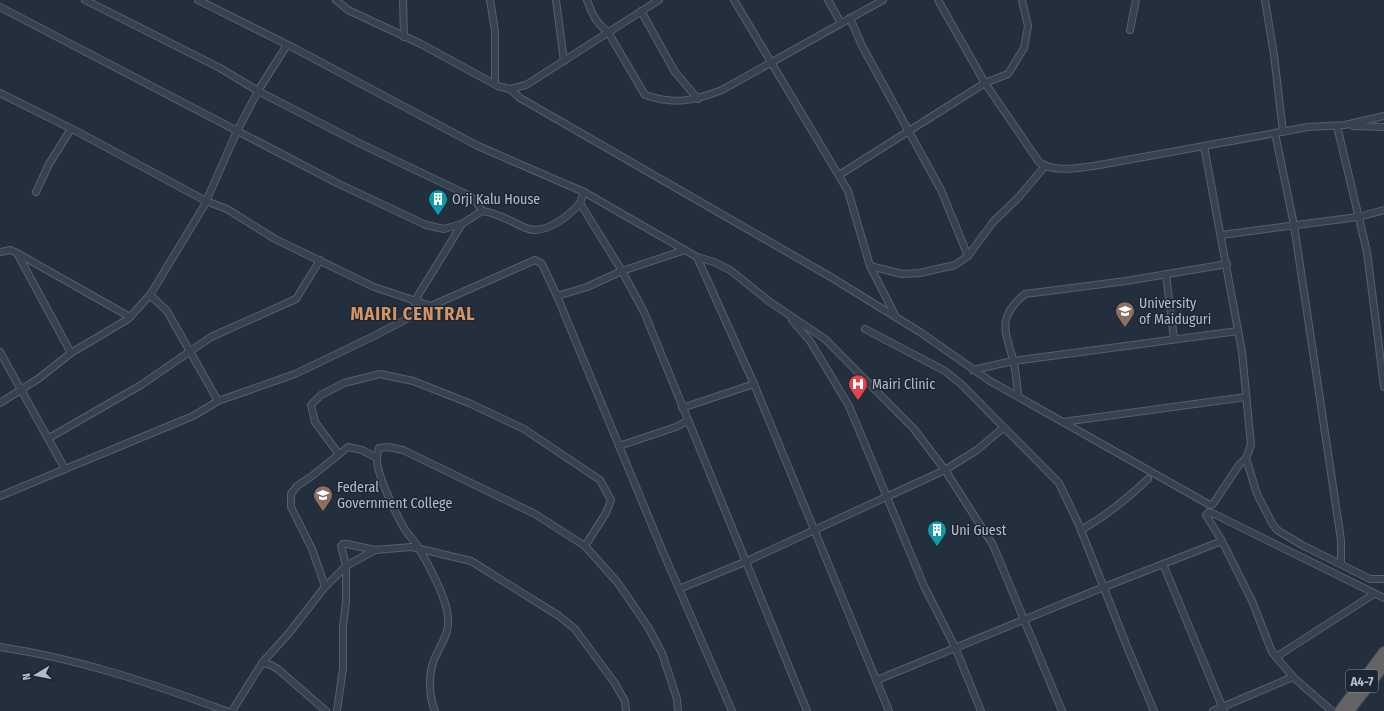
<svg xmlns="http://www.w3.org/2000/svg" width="1384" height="711" viewBox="0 0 1384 711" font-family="'Fira Sans Condensed',sans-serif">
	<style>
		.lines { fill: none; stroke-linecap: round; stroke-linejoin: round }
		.minor-casing { stroke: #565f6c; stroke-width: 8 }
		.trunk-casing { stroke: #434c59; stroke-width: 12 }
		.minor { stroke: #38414e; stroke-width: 6 }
		.trunk { stroke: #656462; stroke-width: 10 }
		.labels { text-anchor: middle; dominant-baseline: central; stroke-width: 3; stroke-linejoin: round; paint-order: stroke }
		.shield { fill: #1d2633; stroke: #878f9c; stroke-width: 1 }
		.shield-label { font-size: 13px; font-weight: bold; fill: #b4bcc9 }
		.poi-label { font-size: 14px; fill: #b4bcc9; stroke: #1d2633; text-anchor: start }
		.district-label { font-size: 18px; font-weight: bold; letter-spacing: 1px; fill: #d59563; stroke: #1d2633 }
	</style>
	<rect width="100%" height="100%" fill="#242f3e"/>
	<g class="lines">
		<g class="minor-casing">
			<g id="minor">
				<polyline points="85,0 220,68 258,91 361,144 468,195 475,200 482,211"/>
				<polyline points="198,0 294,48 478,146 584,192 697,257 714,262 730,270 770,302 825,339 914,429 945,470 993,545 1062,711"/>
				<polyline points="336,0 348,10 421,44 498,86 510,89 520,98 829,276 920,332 990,381 1210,505 1213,504 1239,465 1246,458 1251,445 1242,352 1204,146"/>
				<polyline points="403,0 404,37"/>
				<polyline points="490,0 495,31 495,84"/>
				<polyline points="556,0 564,61"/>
				<path d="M587,0C592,14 596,23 608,32L645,95C676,105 693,101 722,90L883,0"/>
				<polyline points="734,0 848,191 870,266 896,317"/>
				<polyline points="828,0 841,23"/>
				<path d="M938,0L985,83L1039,162C1054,173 1077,168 1094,166L1308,127L1345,125L1384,116"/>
				<polyline points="1265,0 1274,55 1283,132"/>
				<path d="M0,7L339,184L426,225L444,229L462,224L482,211C499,213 511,222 526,228C544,236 569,216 580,203"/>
				<polyline points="641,11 675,72 698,99"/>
				<polyline points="850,18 862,46 941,190 968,256"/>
				<polyline points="1130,30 1136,0"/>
				<polyline points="510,89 526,85 659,0"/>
				<polyline points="0,93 78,132 206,201 227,209 275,239 374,287 431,306"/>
				<polyline points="1337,126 1367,252 1384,387"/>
				<polyline points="1353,126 1384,127"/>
				<polyline points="1275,133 1294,225 1341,540 1341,564"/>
				<polyline points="839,175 985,83 1008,74 1024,48 1028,26 1022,0"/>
				<polyline points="36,192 49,164 71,129"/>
				<polyline points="584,192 580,203 622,271 644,312 807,711"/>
				<polyline points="1221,235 1358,217 1384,210"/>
				<polyline points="0,252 10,250 17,253 130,317"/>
				<polyline points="17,253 71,353"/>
				<polyline points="697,257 754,384 889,711"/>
				<polyline points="870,266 902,274 920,273 955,265 968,256 993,222 1019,197 1045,166"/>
				<polyline points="1166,274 1174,339"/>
				<polyline points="150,295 167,311 218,401"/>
				<polyline points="557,296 587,287 622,271 685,250"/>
				<polyline points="414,302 462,224"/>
				<polyline points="792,320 810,341 849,406 924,586 955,647 981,711"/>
				<polyline points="865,329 945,371 961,384 1059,483 1079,525 1128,649 1154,711"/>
				<polyline points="0,352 65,469"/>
				<polyline points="973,370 1013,361 1238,331"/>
				<path d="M1018,396C1017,384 1016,371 1013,359C1004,329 998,316 1025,294L1126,281L1227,264"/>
				<polyline points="0,403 38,379 71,353 128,319 150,295 204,206 237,131 258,91 287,45"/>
				<polyline points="682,408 754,384"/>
				<polyline points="1063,422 1246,397"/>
				<polyline points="49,438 141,385 211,337 296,299 320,260"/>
				<polyline points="619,446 676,427 687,421"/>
				<polyline points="338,453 315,422 311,405 321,395 344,383 380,374 413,381 469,403 524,429 600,480 611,500 606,513 585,546"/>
				<polyline points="1246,458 1257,494 1272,523 1277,530 1302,545 1370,579 1384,579"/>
				<polyline points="0,496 193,416 218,401 295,374 374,336 431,306 535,260 542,264 557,296 663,552 732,711"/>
				<path d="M1081,530C1106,516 1128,498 1148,479"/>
				<polyline points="1163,564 1224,711"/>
				<polyline points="325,586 312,549 291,507 291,494 297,486 312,476 348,447 362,450 377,458"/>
				<polyline points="679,589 747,561 945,470 977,450 1003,428"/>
				<path d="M0,647C79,659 151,683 226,711"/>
				<polyline points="1276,657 1374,594"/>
				<polyline points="262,663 271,665 279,670 326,711"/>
				<polyline points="877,680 1094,591 1222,541"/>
				<polyline points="232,711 262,663 289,633 324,588 346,566 375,550 412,547 471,561 559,616 575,629 614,682 625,701 626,711"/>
				<polyline points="337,711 343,668 343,626 346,602 346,566 341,546 343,544 347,544 375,550"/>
				<path d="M435,711C429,697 428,675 434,660C441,643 452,631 447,611C444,594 428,563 418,547C414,540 408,535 404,528C396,514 377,475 377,460C377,456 378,451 379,448L388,447L403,450L535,514L585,546L618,583L648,627L662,653L677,699L678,711"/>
				<polyline points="1213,711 1293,677"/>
				<polyline points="1332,711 1293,677 1272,652 1252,601 1222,541 1206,515 1209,512 1212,513 1384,598"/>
			</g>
		</g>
		<g class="trunk-casing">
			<g id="trunk">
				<polyline points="1340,711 1384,652"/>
				<polyline points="1349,711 1384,665"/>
			</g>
		</g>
		<use href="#minor" class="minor"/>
		<use href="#trunk" class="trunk"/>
	</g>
	<defs>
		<g id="building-pin" transform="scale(1)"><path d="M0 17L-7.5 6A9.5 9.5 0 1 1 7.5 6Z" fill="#0f9aa8" stroke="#1d2633"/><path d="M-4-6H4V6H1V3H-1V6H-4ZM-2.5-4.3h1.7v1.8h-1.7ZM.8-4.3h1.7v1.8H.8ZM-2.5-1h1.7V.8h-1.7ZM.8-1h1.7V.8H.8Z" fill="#fff"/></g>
		<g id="university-pin" transform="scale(1)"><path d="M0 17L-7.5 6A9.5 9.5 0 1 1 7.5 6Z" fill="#8d6e63" stroke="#1d2633"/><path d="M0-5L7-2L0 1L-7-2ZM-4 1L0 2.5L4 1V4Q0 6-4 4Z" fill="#fff"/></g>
		<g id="hospital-pin" transform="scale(1)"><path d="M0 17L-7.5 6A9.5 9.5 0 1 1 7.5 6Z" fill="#e0444e" stroke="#1d2633"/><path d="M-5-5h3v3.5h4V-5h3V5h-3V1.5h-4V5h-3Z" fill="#fff"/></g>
		<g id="school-pin" transform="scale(1)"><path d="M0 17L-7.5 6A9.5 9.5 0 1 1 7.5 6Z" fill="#8d6e63" stroke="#1d2633"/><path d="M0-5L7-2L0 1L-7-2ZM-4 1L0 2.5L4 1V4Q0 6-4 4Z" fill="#fff"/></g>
	</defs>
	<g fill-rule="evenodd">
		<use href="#building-pin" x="438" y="199"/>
		<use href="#university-pin" x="1125" y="311"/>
		<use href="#hospital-pin" x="858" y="384"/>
		<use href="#school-pin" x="323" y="495"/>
		<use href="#building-pin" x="937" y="530"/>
	</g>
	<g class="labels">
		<rect class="shield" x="1346" y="670" width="32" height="22" rx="3"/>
		<g class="shield-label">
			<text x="1362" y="681">A4-7</text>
		</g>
		<g class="poi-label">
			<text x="452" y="199">Orji Kalu House</text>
			<text x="1139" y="303">University<tspan x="1139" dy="16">of Maiduguri</tspan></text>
			<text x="872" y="384">Mairi Clinic</text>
			<text x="337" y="487">Federal<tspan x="337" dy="16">Government College</tspan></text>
			<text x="951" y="530">Uni Guest</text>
		</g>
		<g class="district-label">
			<text x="413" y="314">MAIRI CENTRAL</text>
		</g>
	</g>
	<g transform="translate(36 675) rotate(260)" stroke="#1d2633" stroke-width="3" paint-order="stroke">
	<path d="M0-3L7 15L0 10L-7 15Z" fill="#b4bcc9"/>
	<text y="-6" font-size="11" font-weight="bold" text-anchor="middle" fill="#b4bcc9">N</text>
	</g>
</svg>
